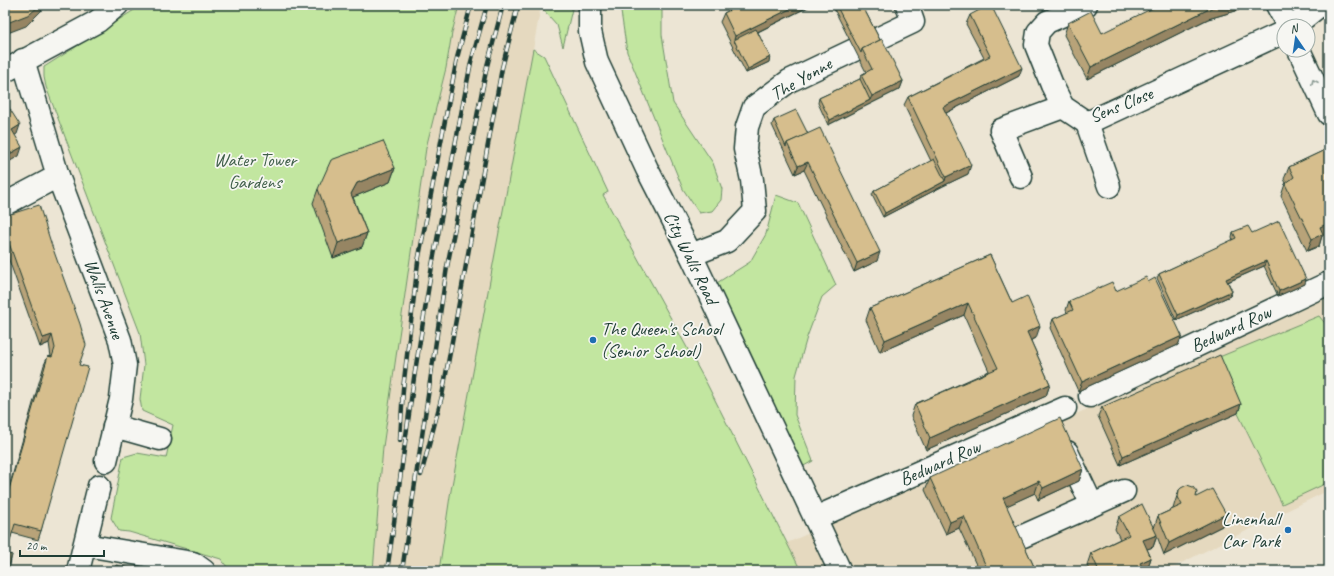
<svg xmlns="http://www.w3.org/2000/svg" width="1334" height="576" viewBox="0 0 1334 576" font-family="Caveat,sans-serif">
	<style>
		.built { fill: #e5d9bf }
		.green { fill: #c2e6a0; stroke: #70926a }
		.lines { fill: none; stroke-linecap: round; stroke-linejoin: round }
		.minor-casing { stroke: #1f3d34; stroke-width: 25 }
		.highway-casing { stroke: #1f3d34; stroke-width: 25 }
		.minor { stroke: #f6f6f2; stroke-width: 22 }
		.highway { stroke: #f6f6f2; stroke-width: 22 }
		.rail-casing { stroke: #1f3d34; stroke-width: 4.5 }
		.rail { stroke: #f6f6f2; stroke-width: 3; stroke-dasharray: 9; stroke-linecap: butt }
		.wall { fill: #b8a379; stroke: #1f3d34 }
		.shaded-wall { fill: #968563; stroke: #1f3d34 }
		.building { fill: #d6be8d; stroke: #1f3d34 }
		.oneway { stroke: #8a9a93 }
		.poi-dot { fill: #1f6fb2; stroke: #f6f6f2; stroke-width: 1.5 }
		.labels { text-anchor: middle; dominant-baseline: central; stroke-width: 3.5; stroke-linejoin: round; paint-order: stroke }
		.street-label { font-size: 19px; fill: #1f3d34; stroke: #f6f6f2 }
		.park-label { font-size: 19px; fill: #405f4a; stroke: #f6f6f2 }
		.poi-label { font-size: 19px; fill: #1f3d34; stroke: #f6f6f2; text-anchor: start }
	</style>
	<rect width="100%" height="100%" fill="#ece5d4"/>
	<filter id="ink" filterUnits="userSpaceOnUse"><feTurbulence type="fractalNoise" baseFrequency=".025" numOctaves="2"/><feDisplacementMap in="SourceGraphic" scale="8" xChannelSelector="R" yChannelSelector="G"/><feConvolveMatrix kernelMatrix="1 2 1 2 8 2 1 2 1" color-interpolation-filters="sRGB"/></filter>
	<g filter="url(#ink)">
		<g class="built">
			<polygon points="459,5 541,5 497,249 450,496 439,571 373,571 383,447 426,148 446,68 452,33"/>
			<polygon points="1329,296 1329,490 1165,571 461,571 707,384 787,543 1103,402"/>
		</g>
		<g class="green">
			<polygon points="142,5 459,5 452,33 446,68 426,148 383,447 373,571 230,571 221,559 129,532 119,531 111,518 123,457 137,453 166,458 173,425 142,411 140,399 144,365 140,333 46,87 44,77 44,67"/>
			<polygon points="541,5 573,5 563,47 557,25 541,7"/>
			<polygon points="620,5 662,5 662,35 673,103 713,163 722,189 721,200 712,211 699,213 683,189 627,52"/>
			<polygon points="533,49 544,56 608,192 603,195 707,384 801,571 439,571 450,496"/>
			<polygon points="776,195 798,203 836,285 822,297 807,337 796,376 795,415 813,461 798,469 712,286 750,262 766,234"/>
			<polygon points="1319,316 1329,328 1329,482 1282,504 1212,360"/>
		</g>
		<g class="lines">
			<g class="minor-casing">
				<g id="minor">
					<polyline points="590,5 590,31 597,62 647,169 691,255 840,571"/>
					<polyline points="1086,5 1047,22 1038,32 1036,45 1052,85 1063,107 1087,123"/>
					<polyline points="1294,26 1320,5"/>
					<polyline points="23,60 58,176 120,340 125,365 121,399 106,461"/>
					<polyline points="5,71 98,21 117,5"/>
					<polyline points="1087,123 1284,32"/>
					<polyline points="1087,123 1109,186"/>
					<polyline points="1021,177 1001,130 1063,107"/>
					<polyline points="5,204 58,176"/>
					<polyline points="691,255 727,241 755,211 752,180 745,149 747,127 754,107 789,81 913,22 907,5"/>
					<polyline points="1090,396 1329,283"/>
					<polyline points="114,426 160,439"/>
					<polyline points="1067,452 1092,505"/>
					<polyline points="815,518 1065,408"/>
					<polyline points="1021,537 1124,491"/>
					<polyline points="85,545 193,563 204,571"/>
					<polyline points="78,571 99,486"/>
				</g>
			</g>
			<g class="highway-casing">
				<g id="highway">
					<polyline points="1277,5 1288,26"/>
					<polyline points="1299,50 1329,114"/>
				</g>
			</g>
			<use href="#minor" class="minor"/>
			<use href="#highway" class="highway"/>
			<g class="rail-casing">
				<g id="rail">
					<polyline points="400,440 403,389 418,262 457,58 471,5"/>
					<polyline points="421,475 442,396 502,68 518,5"/>
					<polyline points="387,571 392,537 414,378 432,266 471,62 487,5"/>
					<polyline points="402,571 447,267 487,66 503,5"/>
				</g>
			</g>
			<use href="#rail" class="rail"/>
		</g>
		<g class="wall">
			<polygon points="740,5 811,5 810,6 758,32 769,62 746,73 720,22 724,13"/>
			<polygon points="832,5 862,5 880,40 903,81 900,89 828,125 818,103 819,98 860,79 861,75 866,72"/>
			<polygon points="1239,10 1208,19 1087,79 1064,35 1068,23 1102,33"/>
			<polygon points="970,15 1019,76 946,113 968,174 943,186 883,217 872,195 874,191 931,161 904,105 908,97 984,58 966,24"/>
			<polygon points="774,120 808,134 877,261 854,272 804,170 795,174 772,125"/>
			<polygon points="1329,148 1329,233 1322,236 1319,246 1307,251 1281,196 1285,184 1286,183 1284,179 1289,167"/>
			<polygon points="395,168 390,182 353,197 367,233 362,247 333,258 313,203 318,189"/>
			<polygon points="5,216 79,365 41,531 38,540 12,533 6,553 12,555 8,571 5,571 5,501 44,365 48,356 51,357 49,343 40,347 5,249"/>
			<polygon points="1233,232 1252,233 1305,284 1278,296 1264,266 1228,282 1232,291 1230,296 1176,320 1157,278 1159,274 1233,240 1232,237"/>
			<polygon points="990,255 1012,303 1036,338 1031,341 1050,384 1046,396 926,450 911,416 915,404 989,371 964,315 880,352 866,320 870,308"/>
			<polygon points="1148,282 1182,336 1178,345 1078,391 1050,328 1053,319 1067,313 1066,310 1069,301 1116,291"/>
			<polygon points="1329,292 1329,306 1326,299"/>
			<polygon points="1241,404 1238,413 1120,465 1098,416 1102,407"/>
			<polygon points="1083,469 1079,481 1038,500 1035,493 1006,506 1036,571 979,571 959,528 946,534 925,490 930,478"/>
			<polygon points="1179,490 1196,497 1226,514 1222,526 1164,555 1157,536 1153,547 1147,549 1151,558 1147,570 1144,571 1089,571 1087,565 1091,553 1120,539 1115,529 1119,517 1154,528 1158,516 1173,509 1175,502"/>
		</g>
		<g class="shaded-wall">
			<polygon points="40,5 47,5 26,26 5,34 5,23"/>
			<polygon points="798,5 811,5 810,6 735,43 734,40 735,36"/>
			<polygon points="1220,5 1241,5 1239,10 1208,19 1087,79 1091,67 1213,7"/>
			<polygon points="770,57 769,62 746,73 748,69"/>
			<polygon points="1022,68 1019,76 940,116 943,107"/>
			<polygon points="903,81 900,89 828,125 830,120 870,100 872,96"/>
			<polygon points="20,125 17,134 9,139 12,130"/>
			<polygon points="22,147 19,156 5,164 5,159 6,156"/>
			<polygon points="808,162 804,170 795,174 798,166"/>
			<polygon points="971,165 968,174 943,186 883,217 885,213 945,181 946,177"/>
			<polygon points="395,168 390,182 351,198 351,194 357,183"/>
			<polygon points="1329,223 1329,233 1322,236 1319,246 1307,251 1312,239 1320,227"/>
			<polygon points="367,233 362,247 333,258 338,243"/>
			<polygon points="880,252 877,261 854,272 857,263"/>
			<polygon points="1266,261 1264,266 1225,283 1226,279"/>
			<polygon points="1306,279 1305,284 1278,296 1279,291"/>
			<polygon points="1232,291 1230,296 1176,320 1178,315"/>
			<polygon points="968,303 964,315 880,352 885,340"/>
			<polygon points="1040,326 1036,338 1023,344 1027,332"/>
			<polygon points="52,335 49,343 40,347 43,338"/>
			<polygon points="1182,336 1178,345 1078,391 1082,382"/>
			<polygon points="1050,384 1046,396 926,450 930,438"/>
			<polygon points="1241,404 1238,413 1120,465 1123,456"/>
			<polygon points="1083,469 1079,481 1038,500 1043,488"/>
			<polygon points="1039,481 1035,493 998,510 1003,498"/>
			<polygon points="1226,514 1222,526 1164,555 1169,543"/>
			<polygon points="964,516 959,528 946,534 950,522"/>
			<polygon points="1157,535 1153,547 1139,552 1143,540"/>
			<polygon points="1151,558 1147,570 1144,571 1137,571 1140,563"/>
		</g>
		<g class="building">
			<polygon points="5,5 40,5 30,14 7,23 5,23"/>
			<polygon points="740,5 798,5 735,36 724,13"/>
			<polygon points="836,5 862,5 880,40 862,49 861,53"/>
			<polygon points="989,5 991,5 1022,68 943,107 971,165 946,177 908,97 990,56 970,15"/>
			<polygon points="1159,5 1220,5 1213,7 1091,67 1068,23 1091,11 1102,33"/>
			<polygon points="756,29 770,57 748,69 734,40"/>
			<polygon points="882,39 903,81 872,96 861,75 872,69 862,49"/>
			<polygon points="860,79 870,100 830,120 819,98"/>
			<polygon points="6,103 20,125 12,130 22,147 6,156 5,155 5,104"/>
			<polygon points="796,110 808,134 787,143 786,147 774,120"/>
			<polygon points="820,128 880,252 857,263 808,162 798,166 787,143"/>
			<polygon points="383,141 395,168 357,183 351,194 367,233 338,243 318,189 331,160"/>
			<polygon points="1329,148 1329,223 1320,227 1323,234 1312,239 1285,184 1294,177 1289,167"/>
			<polygon points="934,159 945,181 885,213 874,191"/>
			<polygon points="39,205 52,246 80,324 86,345 79,365 88,367 41,531 15,524 6,553 12,555 8,570 5,569 5,503 48,356 52,357 55,348 52,335 43,338 5,232 5,216"/>
			<polygon points="1279,221 1306,279 1279,291 1266,261 1226,279 1232,291 1178,315 1159,274 1236,238 1233,232 1248,226 1252,233"/>
			<polygon points="990,255 1012,303 1027,296 1040,326 1027,332 1050,384 930,438 915,404 998,368 968,303 885,340 870,308"/>
			<polygon points="1146,277 1148,282 1155,278 1182,336 1082,382 1053,319 1073,310 1069,301 1112,282 1116,291"/>
			<polygon points="1220,355 1241,404 1123,456 1102,407"/>
			<polygon points="1060,418 1083,469 1043,488 1039,481 1003,498 1036,571 988,571 964,516 950,522 930,478"/>
			<polygon points="1187,485 1193,487 1197,492 1196,497 1212,489 1226,514 1169,543 1158,516 1182,505 1178,497 1179,490 1181,488"/>
			<polygon points="1142,504 1157,535 1143,540 1151,558 1140,563 1144,571 1099,571 1091,553 1129,535 1119,517"/>
			<polygon points="116,565 142,571 114,571"/>
		</g>
		<defs><path id="oneway-chevron" d="M-2-3.5L2.5 0L-2 3.5" fill="none" stroke-width="1.6" stroke-linecap="round" stroke-linejoin="round"/></defs>
		<use class="oneway" href="#oneway-chevron" transform="translate(1314 82) rotate(-115)"/>
	</g>
	<g class="poi-dot">
		<circle cx="593" cy="340" r="4"/>
		<circle cx="1288" cy="530" r="4"/>
	</g>
	<g class="labels">
		<g class="street-label">
			<text transform="translate(801 79) rotate(-30)">The Yonne</text>
			<text transform="translate(1121 105) rotate(-22)">Sens Close</text>
			<text transform="translate(691 258) rotate(64)">City Walls Road</text>
			<text transform="translate(104 299) rotate(70)">Walls Avenue</text>
			<text transform="translate(1231 329) rotate(-25)">Bedward Row</text>
			<text transform="translate(940 463) rotate(-24)">Bedward Row</text>
		</g>
		<g class="park-label">
			<text x="255" y="160">Water Tower<tspan x="255" dy="22">Gardens</tspan></text>
		</g>
		<g class="poi-label">
			<text x="601" y="329">The Queen's School<tspan x="601" dy="22">(Senior School)</tspan></text>
			<text x="1280" y="519" text-anchor="end">Linenhall<tspan x="1280" dy="22">Car Park</tspan></text>
		</g>
	</g>
	<rect width="1334" height="576" fill="none" stroke="#f6f6f2" stroke-width="20"/>
	<rect x="10" y="10" width="1314" height="556" fill="none" stroke="#1f3d34" stroke-width="1.5" filter="url(#ink)"/>
	<g transform="translate(1296 38) rotate(347)"><circle r="19" fill="#f6f6f2" stroke="#a0aca6"/>
	<path d="M0-3L7 15L0 10L-7 15Z" fill="#1f6fb2"/>
	<text y="-6" font-size="11" font-weight="bold" text-anchor="middle" fill="#1f3d34">N</text>
	</g>
	<path d="M20 550v6h84v-6" fill="none" stroke="#1f3d34" stroke-width="2"/>
	<text x="26" y="550" font-size="12" fill="#1f3d34" stroke="#f6f6f2" stroke-width="3" paint-order="stroke">20 m</text>
</svg>
